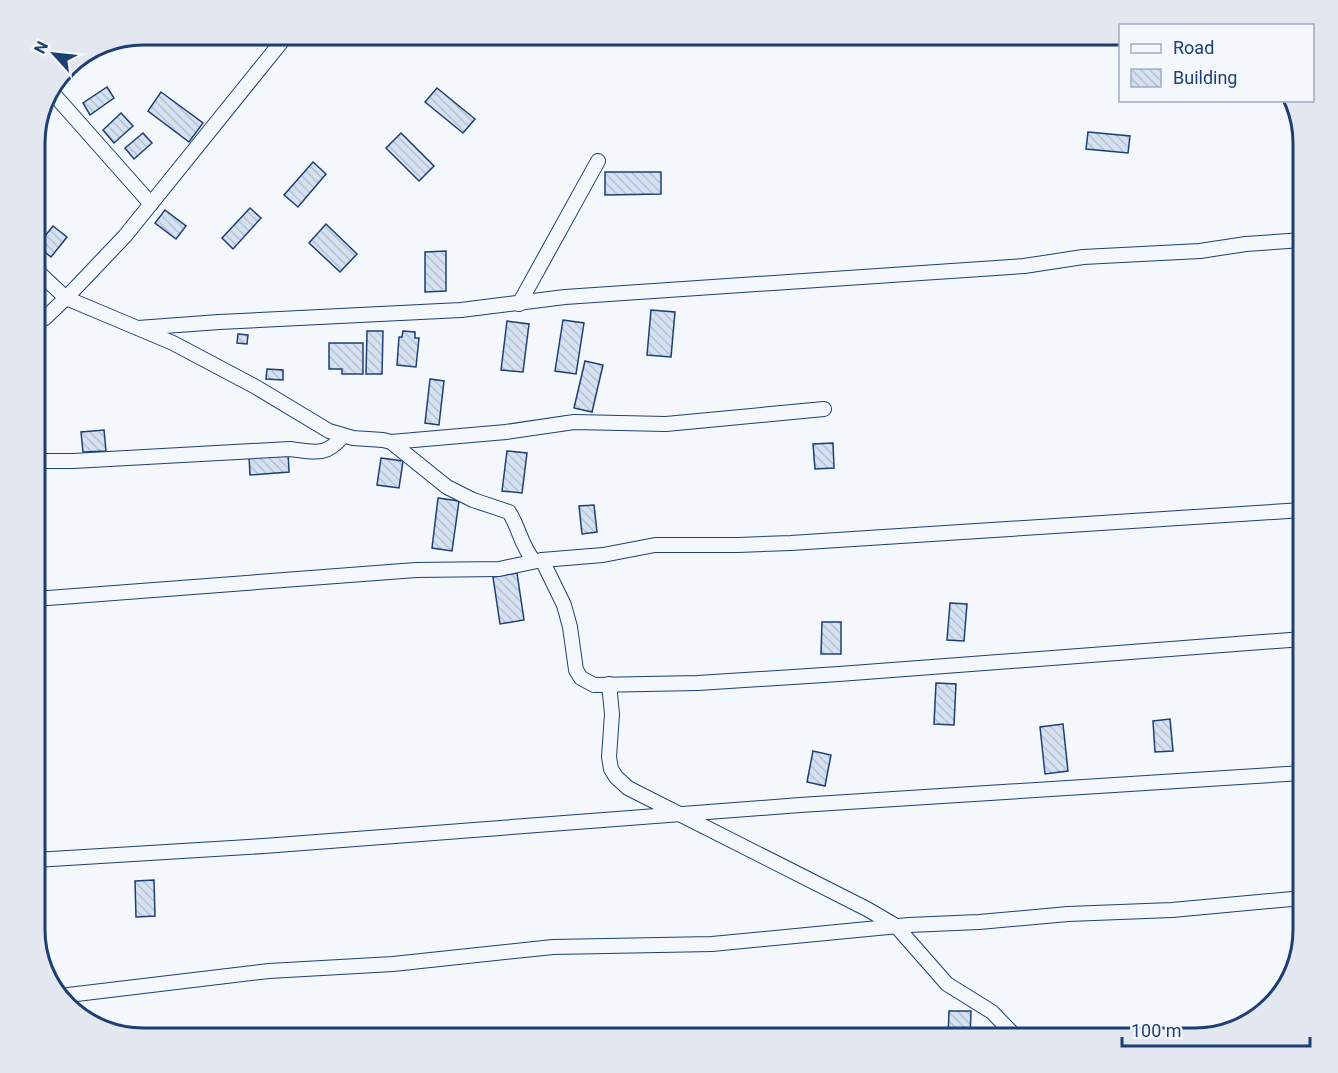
<svg xmlns="http://www.w3.org/2000/svg" width="1338" height="1073" viewBox="0 0 1338 1073" font-family="Roboto,sans-serif">
	<style>
		.building { fill: url(#building-back-hatch); stroke: #1d3f73; stroke-width: 1.5 }
		.lines { fill: none; stroke-linecap: round; stroke-linejoin: round }
		.minor-casing { stroke: #1d3f73; stroke-width: 16 }
		.minor { stroke: #f4f7fb; stroke-width: 14 }
		.rim { fill: none; stroke: #1d3f73; stroke-width: 3 }
	</style>
	<defs>
		<pattern id="building-back-hatch" width="6" height="6" patternUnits="userSpaceOnUse" patternTransform="scale(1.5)"><rect width="6" height="6" fill="#d5e0f0"/><path d="M-1 5l2 2M0 0l6 6M5-1l2 2" fill="none" stroke="#b6c1d1"/></pattern>
	</defs>
	<rect width="100%" height="100%" fill="#f4f7fb"/>
	<g class="building">
		<polygon points="522,35 543,35 535,45"/>
		<polygon points="107,87 114,98 90,115 83,103"/>
		<polygon points="437,88 475,119 463,133 425,102"/>
		<polygon points="161,92 203,123 189,142 148,111"/>
		<polygon points="121,113 133,126 114,143 103,130"/>
		<polygon points="1088,132 1130,136 1128,153 1086,149"/>
		<polygon points="143,133 152,143 134,159 125,148"/>
		<polygon points="401,133 434,166 419,181 386,148"/>
		<polygon points="313,162 326,174 298,207 284,195"/>
		<polygon points="605,172 661,172 661,194 605,195"/>
		<polygon points="250,208 261,218 233,249 222,238"/>
		<polygon points="165,210 186,226 176,239 155,223"/>
		<polygon points="326,224 357,254 340,272 309,243"/>
		<polygon points="53,226 67,237 51,257 37,246"/>
		<polygon points="446,251 446,291 425,292 425,252"/>
		<polygon points="651,310 675,312 671,357 647,355"/>
		<polygon points="563,320 584,323 576,374 555,371"/>
		<polygon points="507,321 529,324 523,372 501,370"/>
		<polygon points="367,331 383,331 382,374 366,374"/>
		<polygon points="403,331 415,332 415,338 419,338 416,367 397,365 399,337 402,337"/>
		<polygon points="238,334 248,335 247,344 237,343"/>
		<polygon points="329,343 363,343 363,374 342,374 342,369 329,369"/>
		<polygon points="585,361 603,365 592,412 574,408"/>
		<polygon points="267,369 283,370 283,380 266,379"/>
		<polygon points="430,379 444,381 439,425 425,423"/>
		<polygon points="104,430 106,451 83,452 81,432"/>
		<polygon points="833,443 834,468 815,469 813,444"/>
		<polygon points="288,451 289,472 250,475 249,455"/>
		<polygon points="507,451 527,453 522,493 502,491"/>
		<polygon points="381,458 403,461 399,488 377,485"/>
		<polygon points="438,498 459,501 452,551 432,548"/>
		<polygon points="594,505 597,532 582,534 579,506"/>
		<polygon points="517,573 524,620 500,624 493,577"/>
		<polygon points="950,603 967,604 964,641 947,640"/>
		<polygon points="822,622 841,622 841,654 821,654"/>
		<polygon points="936,683 956,684 954,725 934,724"/>
		<polygon points="1170,719 1173,751 1155,752 1153,721"/>
		<polygon points="1063,724 1068,771 1045,774 1040,727"/>
		<polygon points="813,751 831,755 825,786 807,782"/>
		<polygon points="154,880 155,916 136,917 135,881"/>
		<polygon points="949,1011 971,1011 970,1038 948,1038"/>
	</g>
	<g class="lines">
		<g class="minor-casing">
			<g id="minor">
				<polyline points="50,90 151,204"/>
				<path d="M35,269L66,298L173,343L256,387L329,431L353,438L383,440L391,442L447,487L473,500L509,512C520,529 520,544 534,561"/>
				<polyline points="519,304 598,161"/>
				<polyline points="35,323 45,318 66,298 125,236 287,35"/>
				<polyline points="138,328 219,322 461,310 565,297 1024,266 1083,257 1200,251 1246,244 1303,240"/>
				<polyline points="391,442 506,432 574,422 666,424 824,409"/>
				<path d="M35,461H73L290,449C314,452 326,457 343,436"/>
				<polyline points="542,560 564,605 570,627 576,670 581,678 594,685 698,683 839,674 1303,639"/>
				<polyline points="35,599 416,570 499,569 542,560 603,555 655,545 738,545 791,543 1303,510"/>
				<polyline points="609,684 612,714 609,757 611,769 616,777 628,788 867,909 896,926 947,984 992,1012 1017,1038"/>
				<polyline points="35,860 264,846 800,805 1303,773"/>
				<polyline points="60,996 269,971 393,964 553,947 712,944 909,925 979,922 1068,914 1172,910 1303,898"/>
			</g>
		</g>
		<use href="#minor" class="minor"/>
	</g>
	<path d="M0 0H1338V1073H0ZM143 45H1195A98 98 0 0 1 1293 143V930A98 98 0 0 1 1195 1028H143A98 98 0 0 1 45 930V143A98 98 0 0 1 143 45Z" fill="#e3e8f0" fill-rule="evenodd"/>
	<path class="rim" d="M143 45H1195A98 98 0 0 1 1293 143V930A98 98 0 0 1 1195 1028H143A98 98 0 0 1 45 930V143A98 98 0 0 1 143 45Z"/>
	<rect x="1119" y="24" width="195" height="78" fill="#f4f7fb" stroke="#9eadc5" stroke-width="1.5"/>
	<rect x="1131" y="44" width="30" height="9" fill="#f4f7fb" stroke="#9eadc5" stroke-width="1.5"/>
	<text x="1173" y="54" font-size="18" fill="#1d3f73">Road</text>
	<rect x="1131" y="69" width="30" height="18" fill="url(#building-back-hatch)" stroke="#9eadc5" stroke-width="1.5"/>
	<text x="1173" y="84" font-size="18" fill="#1d3f73">Building</text>
	<g transform="translate(54 54) rotate(297)" stroke="#f4f7fb" stroke-width="4.5" paint-order="stroke">
	<path d="M0-4.5L10 22L0 15L-10 22Z" fill="#1d3f73"/>
	<text y="-9" font-size="16" font-weight="bold" text-anchor="middle" fill="#1d3f73">N</text>
	</g>
	<path d="M1122 1037v9h188v-9" fill="none" stroke="#1d3f73" stroke-width="3"/>
	<text x="1131" y="1037" font-size="18" fill="#1d3f73" stroke="#f4f7fb" stroke-width="4.5" paint-order="stroke">100 m</text>
</svg>
